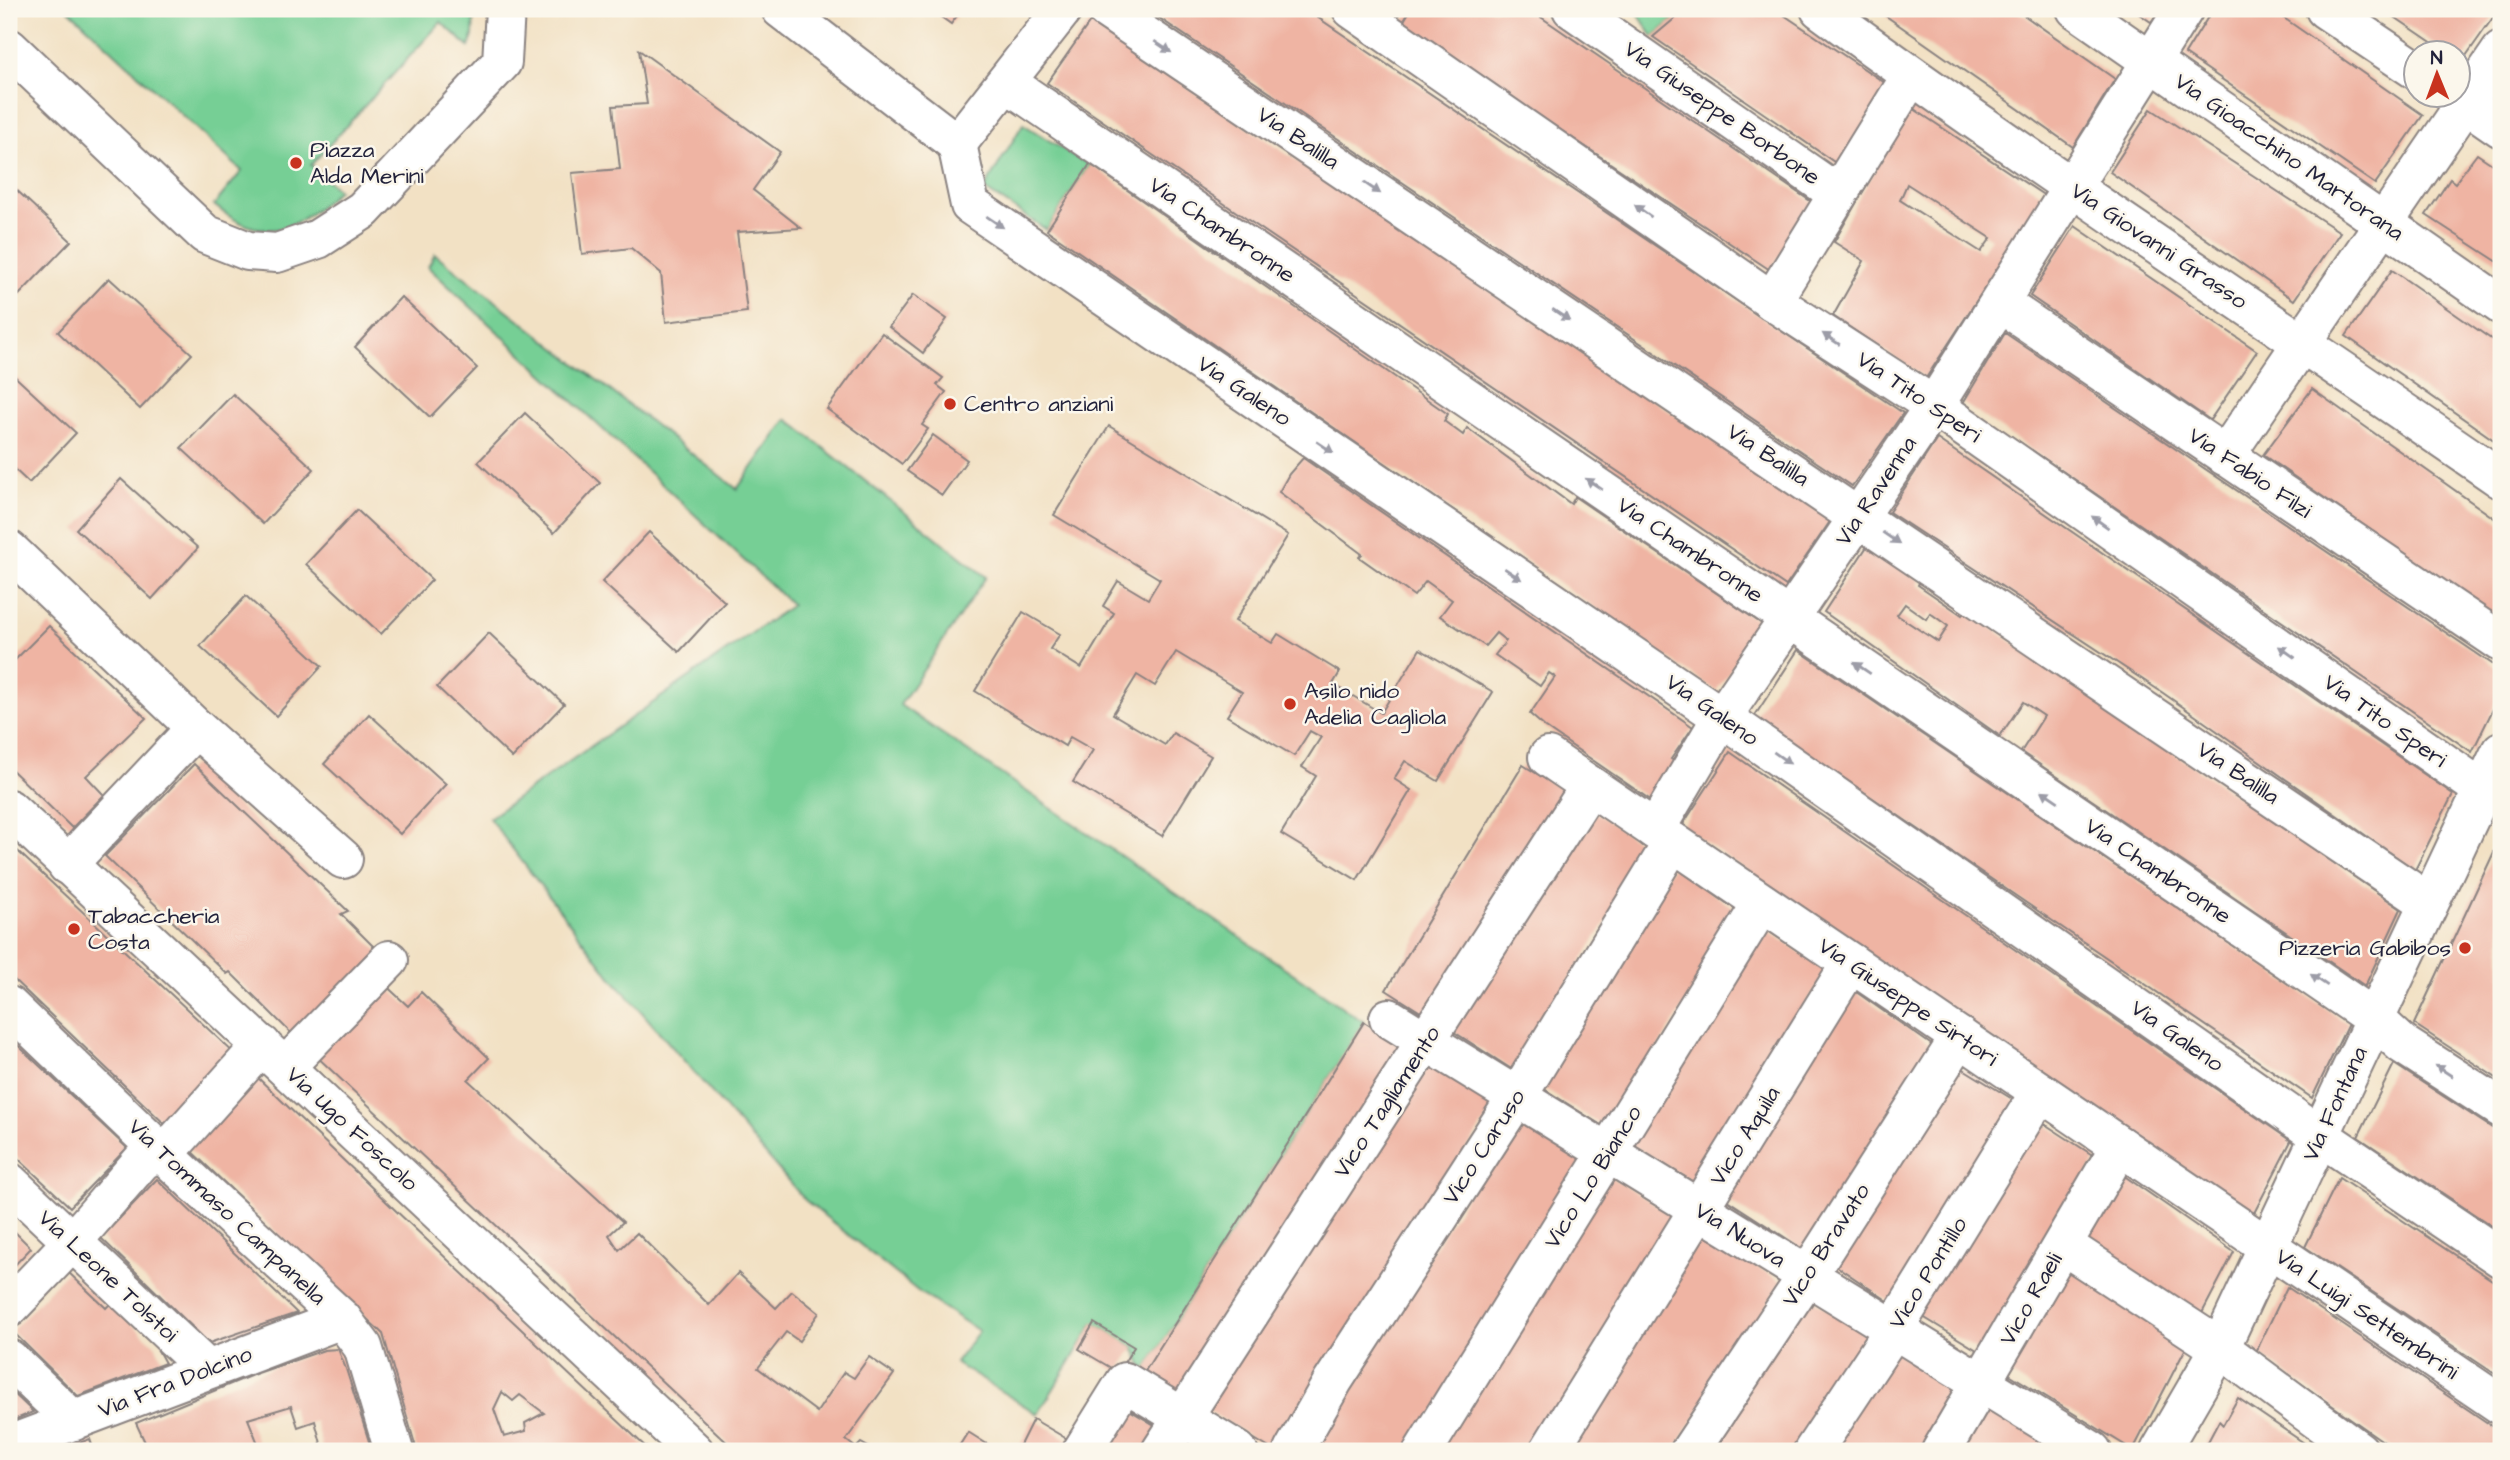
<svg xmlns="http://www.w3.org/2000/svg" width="2510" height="1460" viewBox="0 0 2510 1460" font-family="'Architects Daughter',sans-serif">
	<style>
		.green { fill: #76cf95; stroke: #4c7868; stroke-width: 2 }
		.building { fill: #efb4a3; fill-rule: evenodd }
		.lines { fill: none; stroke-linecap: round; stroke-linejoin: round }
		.minor-casing { stroke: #8a8280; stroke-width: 42 }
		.tertiary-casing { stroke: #8a8280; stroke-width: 42 }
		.minor { stroke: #fff; stroke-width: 38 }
		.tertiary { stroke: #fff; stroke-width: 38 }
		.oneway { fill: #9c9ca7 }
		.poi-dot { fill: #c8321e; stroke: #fbf7ec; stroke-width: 2.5 }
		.labels { text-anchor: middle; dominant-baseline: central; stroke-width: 5; stroke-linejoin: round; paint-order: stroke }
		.street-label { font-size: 23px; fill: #22223b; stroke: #fbf7ec }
		.poi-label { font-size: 23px; fill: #22223b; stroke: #fbf7ec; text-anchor: start }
	</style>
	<rect width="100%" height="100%" fill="#fbf7ec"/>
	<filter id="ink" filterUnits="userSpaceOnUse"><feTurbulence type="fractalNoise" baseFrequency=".0143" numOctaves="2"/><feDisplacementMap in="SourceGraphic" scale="14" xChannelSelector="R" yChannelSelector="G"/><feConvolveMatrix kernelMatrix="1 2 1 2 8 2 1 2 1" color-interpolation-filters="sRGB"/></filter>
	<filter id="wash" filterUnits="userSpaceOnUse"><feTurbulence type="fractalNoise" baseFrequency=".00686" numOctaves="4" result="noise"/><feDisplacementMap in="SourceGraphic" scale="28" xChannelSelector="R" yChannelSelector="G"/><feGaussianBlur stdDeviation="1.57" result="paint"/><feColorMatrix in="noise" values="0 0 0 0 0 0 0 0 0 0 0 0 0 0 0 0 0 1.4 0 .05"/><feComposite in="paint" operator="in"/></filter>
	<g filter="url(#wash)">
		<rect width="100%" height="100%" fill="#f2e1c4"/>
		<g class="green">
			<path d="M68,9H474L473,36L469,47L441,22L311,165L338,190C296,232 263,246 214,205L242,171Z"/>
			<polygon points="1635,9 1686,9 1653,37"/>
			<polygon points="1023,124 1077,158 1090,164 1047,230 984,189"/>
			<polygon points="435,254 737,489 787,419 986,577 900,705 1364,1022 1145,1371 1134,1347 1094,1323 1038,1414 955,1363 979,1331 919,1292 805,1200 607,972 489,818 792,605 428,267"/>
		</g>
		<g id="blocks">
			<g class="building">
				<polygon points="930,9 962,9 951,24"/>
				<polygon points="1146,9 1305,9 1903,413 1852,486"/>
				<polygon points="1411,9 1529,9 1816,205 1770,270 1402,24"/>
				<polygon points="1686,9 1775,9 1888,85 1840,166 1653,37"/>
				<polygon points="1876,9 2015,9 2115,79 2073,147"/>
				<polygon points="2132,9 2160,9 2151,22"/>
				<polygon points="2213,9 2271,9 2423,115 2375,184 2185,54"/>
				<polygon points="2383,9 2499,9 2461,63 2458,61 2458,52 2446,52"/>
				<polygon points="1090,22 1831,520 1786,586 1047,83"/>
				<polygon points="639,50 780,152 753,190 801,228 737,232 747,312 666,322 661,273 631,248 582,254 572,173 620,169 613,106 647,104"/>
				<path d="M1911,107L2045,196L1926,378L1833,316L1864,261L1834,242ZM1907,184L1991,238L1981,252L1900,200Z"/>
				<polygon points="2151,109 2340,232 2294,300 2110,172"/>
				<polygon points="2477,154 2501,170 2501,264 2426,215 2450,179 2455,183"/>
				<polygon points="1090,164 1448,414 1444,421 1463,435 1467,428 1571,504 1575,497 1762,624 1716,691 1047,230"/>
				<polygon points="9,183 71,241 19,295 9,285"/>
				<polygon points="2075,226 2257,351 2210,420 2030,296"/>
				<polygon points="2392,270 2501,346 2501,445 2346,336"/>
				<polygon points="109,278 192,354 140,409 58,332"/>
				<polygon points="913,295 947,319 923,353 889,327"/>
				<polygon points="401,297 477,368 430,417 355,347"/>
				<polygon points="882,333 943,378 937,385 946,392 922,425 928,429 902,464 827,409"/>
				<polygon points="2005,333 2501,670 2501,693 2472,752 1963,403"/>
				<polygon points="9,371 76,433 29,483 9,464"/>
				<polygon points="2312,389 2501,523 2501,621 2263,455"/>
				<polygon points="233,394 314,469 263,524 181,448"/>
				<polygon points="525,413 600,483 554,533 478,462"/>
				<polygon points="1109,426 1288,535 1235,621 1272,643 1278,634 1340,672 1333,684 1381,713 1420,649 1493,692 1438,781 1405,761 1394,779 1411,790 1357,880 1281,834 1316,776 1302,767 1321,737 1310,731 1294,756 1227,716 1242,692 1176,652 1155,686 1137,675 1113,714 1165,745 1173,733 1211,756 1162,836 1073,782 1093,750 1070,737 1065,746 975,691 1023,612 1060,634 1050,649 1081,668 1114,613 1103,606 1118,581 1148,599 1160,579 1054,515"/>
				<polygon points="933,435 967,460 942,495 907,471"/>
				<polygon points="1937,439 2453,794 2415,870 2163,693 1889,512"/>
				<polygon points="1303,458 1693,727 1671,759 1678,764 1652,801 1546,728 1530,714 1555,677 1549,673 1540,686 1495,655 1506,641 1496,633 1485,646 1440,616 1452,600 1426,581 1414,596 1359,557 1362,554 1279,492 1289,474"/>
				<polygon points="121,479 198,548 152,599 76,529"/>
				<polygon points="357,510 432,580 381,634 306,564"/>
				<polygon points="649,532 725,602 679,652 602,582"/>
				<path d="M1868,545L1920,581L1918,585L1962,615L1965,610L2401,909L2365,986L2021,752L2044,716L2023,702L2000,736L1824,612ZM1905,604L1926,619L1930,613L1948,626L1938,642L1897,615Z"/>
				<polygon points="246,596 322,666 276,716 200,646"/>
				<polygon points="49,626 146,718 86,776 104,795 72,828 9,767 9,666"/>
				<polygon points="489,633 564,704 512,758 437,687"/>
				<polygon points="1798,650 2348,1024 2312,1098 1754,717"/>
				<polygon points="369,714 446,784 400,834 324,764"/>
				<polygon points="1730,752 2291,1141 2254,1213 2162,1157 1682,826"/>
				<polygon points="194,764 348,911 341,914 381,954 297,1039 230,972 227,974 105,856"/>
				<polygon points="1523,765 1569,794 1427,1016 1386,990"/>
				<polygon points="1591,810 1651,850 1513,1070 1451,1030"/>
				<polygon points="2501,837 2501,1081 2414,1024"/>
				<polygon points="9,843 236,1055 170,1129 9,975"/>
				<polygon points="1673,866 1742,914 1607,1129 1535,1083"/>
				<polygon points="1762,927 1827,970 1697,1184 1628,1143"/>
				<polygon points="381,981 408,1006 421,992 489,1058 468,1080 623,1222 609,1235 619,1250 637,1233 709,1305 738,1273 776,1308 792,1291 819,1313 799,1341 786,1332 758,1368 817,1412 844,1372 854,1378 869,1357 894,1374 846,1440 856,1448 861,1443 875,1451 736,1451 313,1053"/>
				<polygon points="1849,987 1936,1048 1806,1251 1721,1196"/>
				<polygon points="1364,1022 1405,1048 1184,1395 1145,1371"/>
				<polygon points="9,1037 127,1148 70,1207 9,1150"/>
				<polygon points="1430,1064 1495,1105 1274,1451 1203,1407"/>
				<polygon points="2394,1064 2501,1134 2501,1232 2358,1137"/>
				<polygon points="1957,1065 2017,1102 1891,1303 1832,1263"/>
				<path d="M254,1074L392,1207L650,1451H417L383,1334L187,1147ZM502,1392L513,1401L520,1395L544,1413L525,1423L526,1431L504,1437L494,1409Z"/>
				<polygon points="1515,1118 1588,1163 1410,1451 1308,1451"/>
				<polygon points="2037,1119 2097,1158 1982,1353 1915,1312"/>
				<polygon points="2120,1173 2234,1252 2200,1317 2078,1242"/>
				<polygon points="1609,1176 1677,1218 1533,1451 1439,1451"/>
				<polygon points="2339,1178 2501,1286 2501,1378 2305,1247"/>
				<polygon points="157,1179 297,1313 209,1343 101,1238"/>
				<polygon points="9,1226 31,1248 9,1271"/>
				<polygon points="1700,1233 1782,1282 1673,1451 1566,1451"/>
				<polygon points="2066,1264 2190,1340 2133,1450 2001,1369"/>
				<polygon points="67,1271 106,1308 110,1304 155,1345 165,1363 78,1396 12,1331"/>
				<polygon points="2287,1287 2501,1432 2501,1451 2397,1451 2256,1352"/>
				<polygon points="1806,1295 1876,1341 1803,1451 1703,1451"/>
				<polygon points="1094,1323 1134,1347 1118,1372 1079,1349"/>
				<polygon points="338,1349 346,1369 372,1451 323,1451 315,1421 298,1427 291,1406 248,1419 261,1451 149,1451 136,1423 255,1374 324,1350"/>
				<polygon points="1892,1350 1959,1391 1923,1451 1831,1451"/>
				<polygon points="9,1389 33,1412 9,1422"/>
				<polygon points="2238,1398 2310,1447 2317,1451 2203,1451 2219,1421 2223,1425"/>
				<polygon points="1982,1403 2060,1451 1954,1451"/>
				<polygon points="1121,1405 1161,1429 1147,1451 1091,1451"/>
				<polygon points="1033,1419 1074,1443 1069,1451 1017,1451"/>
				<polygon points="968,1432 998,1451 956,1451"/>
				<polygon points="90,1439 94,1451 57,1451"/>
			</g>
		</g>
	</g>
	<g filter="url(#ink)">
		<use href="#blocks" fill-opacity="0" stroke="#8a8280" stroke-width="2"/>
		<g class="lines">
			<g class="minor-casing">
				<g id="minor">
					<polyline points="781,9 957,144"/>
					<polyline points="1106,9 2429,903"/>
					<polyline points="1352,9 1772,301 1934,406 2483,790"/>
					<polyline points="1572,9 1838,194"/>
					<path d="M1820,9C2042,172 2274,322 2501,479"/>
					<polyline points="2076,9 2501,305"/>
					<polyline points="2325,9 2416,70"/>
					<polyline points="9,48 205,234 248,251 277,253 318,239 363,210 502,62 505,9"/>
					<polyline points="1006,82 2375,1019 2402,1044 2501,1108"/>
					<polyline points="2452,94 2501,128"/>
					<polyline points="957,144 970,205 1722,717 2320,1136 2501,1258"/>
					<polyline points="957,144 1063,9"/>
					<polyline points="1772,301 1911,76"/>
					<polyline points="2000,303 2501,642"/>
					<polyline points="2225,456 2501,51"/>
					<polyline points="9,550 196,728 67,865"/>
					<polyline points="196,728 343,859"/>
					<polyline points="1548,757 2501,1405"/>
					<polyline points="9,809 694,1451"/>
					<polyline points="1655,830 1722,717 1934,406 2184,9"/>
					<polyline points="9,1006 160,1151 342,1319 363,1347 394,1451"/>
					<polyline points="1389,1018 2092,1451"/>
					<polyline points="285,1067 389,960"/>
					<polyline points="9,1182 207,1369"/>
					<polyline points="2063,1245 2220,1348 2359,1451"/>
					<polyline points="9,1308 72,1242 142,1161 176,1141 262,1045"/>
					<polyline points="9,1359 74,1421"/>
					<polyline points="9,1445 342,1319"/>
					<polyline points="1082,1451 1125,1382 1238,1451"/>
					<polyline points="1161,1451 1590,786"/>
					<polyline points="1293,1451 1333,1381 1517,1097 1673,842"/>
					<polyline points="1423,1451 1762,903"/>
					<polyline points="1549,1451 1851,963"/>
					<polyline points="1690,1451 1807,1276 1960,1037"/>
					<polyline points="1813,1451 1894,1329 2040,1092"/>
					<polyline points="1941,1451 2120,1146"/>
				</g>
			</g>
			<g class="tertiary-casing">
				<polyline id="tertiary" points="2160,1451 2220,1348 2501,751"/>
			</g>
			<use href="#minor" class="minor"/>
			<use href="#tertiary" class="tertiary"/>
		</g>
		<defs><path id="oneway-solid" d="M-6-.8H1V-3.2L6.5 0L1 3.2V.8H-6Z" transform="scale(1.75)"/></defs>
		<g class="oneway">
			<use href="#oneway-solid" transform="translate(1163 47) rotate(34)"/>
			<use href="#oneway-solid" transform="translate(1372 188) rotate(34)"/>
			<use href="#oneway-solid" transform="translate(1643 211) rotate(-145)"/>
			<use href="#oneway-solid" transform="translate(995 222) rotate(34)"/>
			<use href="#oneway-solid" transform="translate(1561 315) rotate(34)"/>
			<use href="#oneway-solid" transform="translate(1831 339) rotate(-147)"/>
			<use href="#oneway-solid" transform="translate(1325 447) rotate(34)"/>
			<use href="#oneway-solid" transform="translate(1594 484) rotate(-146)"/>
			<use href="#oneway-solid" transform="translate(2100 522) rotate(-145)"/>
			<use href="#oneway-solid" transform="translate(1891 538) rotate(34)"/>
			<use href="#oneway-solid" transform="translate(1513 574) rotate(34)"/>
			<use href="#oneway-solid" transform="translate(2287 652) rotate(-145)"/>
			<use href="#oneway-solid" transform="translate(1862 668) rotate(-146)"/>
			<use href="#oneway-solid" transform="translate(1782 758) rotate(35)"/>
			<use href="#oneway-solid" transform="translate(2050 796) rotate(-146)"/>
			<use href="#oneway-solid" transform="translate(2319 980) rotate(-146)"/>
			<use href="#oneway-solid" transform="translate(2444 1071) rotate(-147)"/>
		</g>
	</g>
	<g class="poi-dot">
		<circle cx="296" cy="163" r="7"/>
		<circle cx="950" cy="404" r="7"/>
		<circle cx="1290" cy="704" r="7"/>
		<circle cx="74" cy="929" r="7"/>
		<circle cx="2465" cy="948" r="7"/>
	</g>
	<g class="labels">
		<g class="street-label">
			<text transform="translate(1722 113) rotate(35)">Via Giuseppe Borbone</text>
			<text transform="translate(1298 138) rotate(34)">Via Balilla</text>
			<text transform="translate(2289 157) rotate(35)">Via Gioacchino Martorana</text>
			<text transform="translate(1222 230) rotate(34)">Via Chambronne</text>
			<text transform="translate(2159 246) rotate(34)">Via Giovanni Grasso</text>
			<text transform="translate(1244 391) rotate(34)">Via Galeno</text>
			<text transform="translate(1919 397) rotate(34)">Via Tito Speri</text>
			<text transform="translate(1768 455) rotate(34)">Via Balilla</text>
			<text transform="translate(2250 473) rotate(34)">Via Fabio Filzi</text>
			<text transform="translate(1876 491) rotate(-56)">Via Ravenna</text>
			<text transform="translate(1690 550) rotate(34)">Via Chambronne</text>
			<text transform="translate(1712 710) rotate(35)">Via Galeno</text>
			<text transform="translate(2385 721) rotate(35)">Via Tito Speri</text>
			<text transform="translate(2238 773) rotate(34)">Via Balilla</text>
			<text transform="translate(2158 871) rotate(34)">Via Chambronne</text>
			<text transform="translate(1908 1002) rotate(34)">Via Giuseppe Sirtori</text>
			<text transform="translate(2177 1036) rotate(35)">Via Galeno</text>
			<text transform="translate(1387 1102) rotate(-57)">Vico Tagliamento</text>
			<text transform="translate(2335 1104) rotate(-65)">Via Fontana</text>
			<text transform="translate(352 1129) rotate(43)">Via Ugo Foscolo</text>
			<text transform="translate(1745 1136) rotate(-58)">Vico Aquila</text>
			<text transform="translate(1484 1147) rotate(-57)">Vico Caruso</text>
			<text transform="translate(1593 1177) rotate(-58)">Vico Lo Bianco</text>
			<text transform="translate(227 1212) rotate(43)">Via Tommaso Campanella</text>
			<text transform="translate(1740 1235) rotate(32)">Via Nuova</text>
			<text transform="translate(1826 1245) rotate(-57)">Vico Bravato</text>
			<text transform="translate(1928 1273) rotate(-58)">Vico Pontillo</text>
			<text transform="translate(108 1276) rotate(43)">Via Leone Tolstoi</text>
			<text transform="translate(2031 1299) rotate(-60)">Vico Raeli</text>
			<text transform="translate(2367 1314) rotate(34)">Via Luigi Settembrini</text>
			<text transform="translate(175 1382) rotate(-21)">Via Fra Dolcino</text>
		</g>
		<g class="poi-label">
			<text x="310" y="150">Piazza<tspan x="310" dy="26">Alda Merini</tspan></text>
			<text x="964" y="404">Centro anziani</text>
			<text x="1304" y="691">Asilo nido<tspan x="1304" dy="26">Adelia Cagliola</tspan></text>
			<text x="88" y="916">Tabaccheria<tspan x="88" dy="26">Costa</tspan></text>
			<text x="2451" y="948" text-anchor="end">Pizzeria Gabibos</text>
		</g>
	</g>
	<rect width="2510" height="1460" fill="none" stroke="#fbf7ec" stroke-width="35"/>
	<g transform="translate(2437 74) rotate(359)"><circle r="33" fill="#fbf7ec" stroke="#a4a2a5" stroke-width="2"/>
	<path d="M0-5L12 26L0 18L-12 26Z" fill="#c8321e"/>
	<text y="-10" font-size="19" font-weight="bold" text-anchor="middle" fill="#22223b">N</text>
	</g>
</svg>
